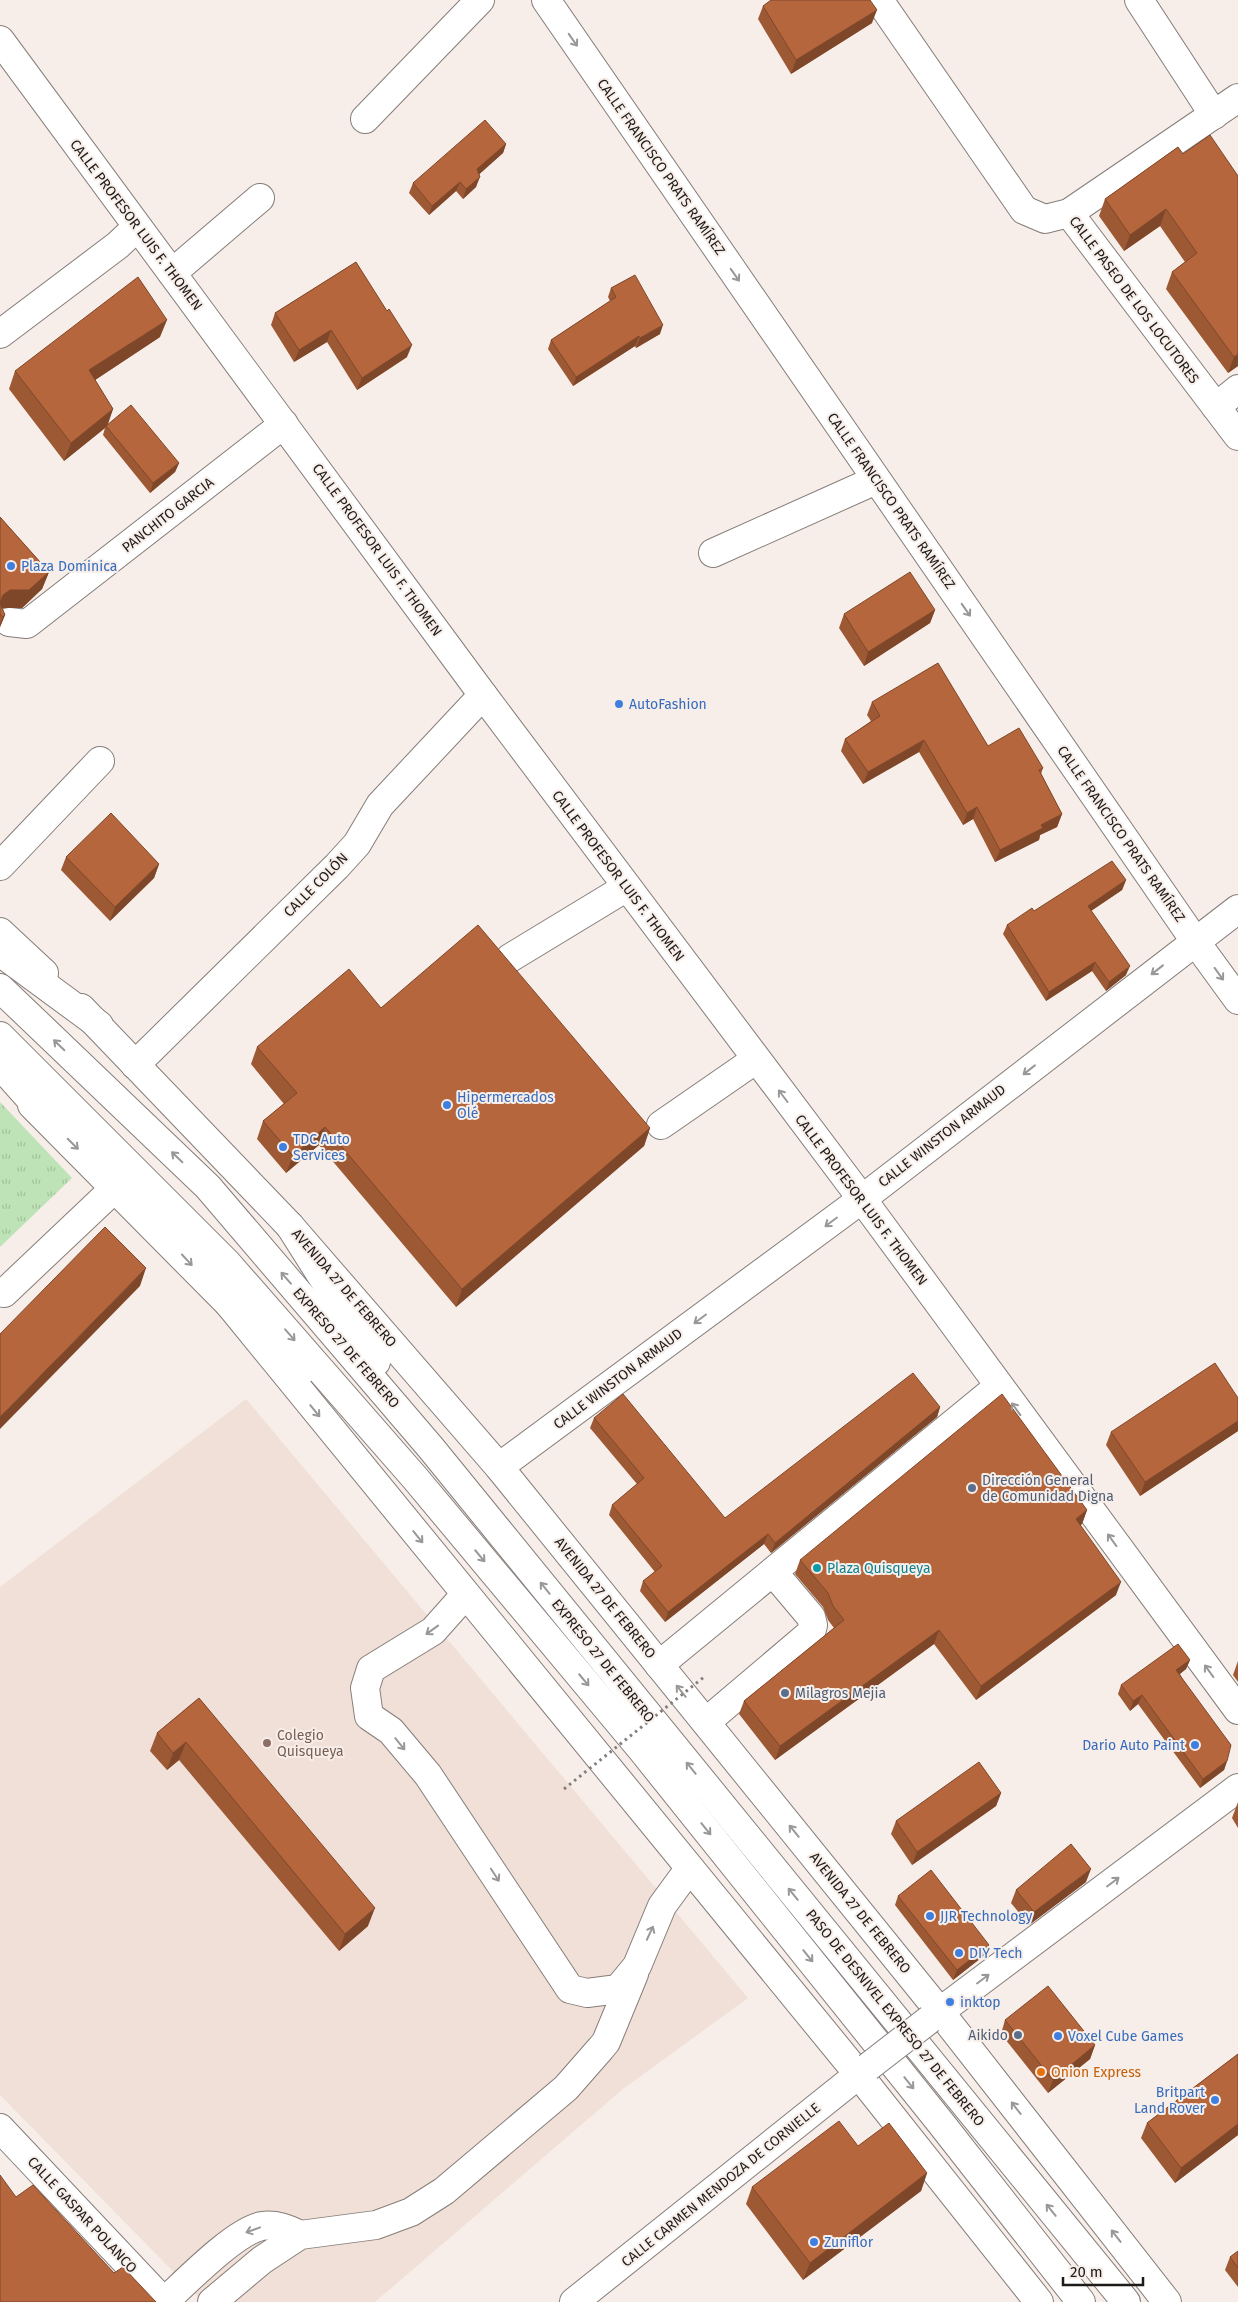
<svg xmlns="http://www.w3.org/2000/svg" width="1238" height="2302" viewBox="0 0 1238 2302" font-family="'Fira Sans',sans-serif">
	<style>
		.built { fill: #f1e0d7 }
		.grass { fill: url(#grass-tufts) }
		.lines { fill: none; stroke-linecap: round; stroke-linejoin: round }
		.minor-casing { stroke: #857d79; stroke-width: 30 }
		.major-casing { stroke: #857d79; stroke-width: 30 }
		.highway-casing { stroke: #857d79; stroke-width: 30 }
		.minor { stroke: #fff; stroke-width: 28 }
		.major { stroke: #fff; stroke-width: 28 }
		.highway { stroke: #fff; stroke-width: 28 }
		.minor-bridge-casing { stroke: #857d79; stroke-width: 30; stroke-linecap: butt }
		.path-bridge { stroke: #847e7b; stroke-width: 3; stroke-dasharray: 2.5 4; stroke-linecap: butt }
		.minor-bridge { stroke: #fff; stroke-width: 28 }
		.wall { fill: #9d5834 }
		.shaded-wall { fill: #7f472a }
		.building { fill: #b6663c; stroke: #7f472a }
		.oneway { stroke: #999897 }
		.shop-dot { fill: #3f7fe0; stroke: #f7eee9; stroke-width: 2 }
		.service-dot { fill: #5c6f8a; stroke: #f7eee9; stroke-width: 2 }
		.culture-dot { fill: #0f9aa8; stroke: #f7eee9; stroke-width: 2 }
		.education-dot { fill: #8d6e63; stroke: #f7eee9; stroke-width: 2 }
		.food-dot { fill: #e8710a; stroke: #f7eee9; stroke-width: 2 }
		.labels { text-anchor: middle; dominant-baseline: central; stroke-width: 4; stroke-linejoin: round; paint-order: stroke }
		.street-label { font-size: 14px; fill: #1d1a18; stroke: #f7eee9 }
		.shop-label { font-size: 14px; fill: #366cbe; stroke: #f7eee9; text-anchor: start }
		.service-label { font-size: 14px; fill: #4e5e75; stroke: #f7eee9; text-anchor: start }
		.culture-label { font-size: 14px; fill: #0d838f; stroke: #f7eee9; text-anchor: start }
		.education-label { font-size: 14px; fill: #785e54; stroke: #f7eee9; text-anchor: start }
		.food-label { font-size: 14px; fill: #c56008; stroke: #f7eee9; text-anchor: start }
	</style>
	<defs>
		<pattern id="grass-tufts" width="24" height="20" patternUnits="userSpaceOnUse" patternTransform="scale(1.25)"><rect width="24" height="20" fill="#bde3b6"/><path d="M3 7l-1-3M5 7V3M7 7l1-3M15 17l-1-3M17 17v-4M19 17l1-3" fill="none" stroke="#a2c29c"/></pattern>
	</defs>
	<rect width="100%" height="100%" fill="#f7eee9"/>
	<polygon class="built" points="246,1399 748,1998 623,2089 375,2302 203,2302 0,2095 0,1587"/>
	<polygon class="grass" points="0,1102 72,1178 0,1247"/>
	<g class="lines">
		<g class="minor-casing">
			<g id="minor">
				<polyline points="546,0 1195,941 1238,1000"/>
				<polyline points="879,0 1024,210 1045,219 1069,213 1238,98"/>
				<polyline points="1139,0 1214,115"/>
				<polyline points="0,40 483,695 862,1199 1238,1710"/>
				<polyline points="365,119 480,0"/>
				<polyline points="1069,213 1238,436"/>
				<polyline points="172,273 260,198"/>
				<polyline points="0,334 118,245 137,227"/>
				<polyline points="1216,407 1238,389"/>
				<polyline points="713,553 876,480"/>
				<polyline points="9,622 27,624 284,424"/>
				<polyline points="0,866 100,761"/>
				<polyline points="510,958 627,887"/>
				<polyline points="135,1065 337,866 357,844 380,805 483,695"/>
				<polyline points="661,1125 755,1060"/>
				<polyline points="4,1293 116,1187"/>
				<polyline points="499,1467 862,1199 1238,909"/>
				<polyline points="465,1595 433,1631 371,1669 365,1688 369,1716 391,1731 428,1775 570,1989 587,1993 618,1989 637,1966 662,1906 689,1869"/>
				<polyline points="659,1665 999,1386"/>
				<polyline points="706,1722 811,1633 813,1625 811,1617 773,1572"/>
				<polyline points="930,2019 1238,1788"/>
				<polyline points="0,2128 164,2302"/>
				<path d="M164,2302C186,2282 235,2231 262,2226C276,2224 288,2229 300,2235"/>
				<polyline points="212,2302 262,2260 300,2235 376,2225 411,2212 444,2191 566,2088 601,2048 606,2042 634,1974"/>
				<polyline points="574,2302 868,2067"/>
			</g>
		</g>
		<g class="major-casing">
			<g id="major">
				<polyline points="0,932 44,973"/>
				<polyline points="81,1008 290,1226 499,1467 940,2012 1167,2302"/>
				<polyline points="32,1105 229,1304 859,2075 1039,2302"/>
			</g>
		</g>
		<g class="highway-casing">
			<g id="highway">
				<polyline points="0,952 99,1025"/>
				<polyline points="0,988 208,1187 431,1448 1126,2302"/>
				<polyline points="0,1036 227,1263 415,1478 642,1750 940,2122 1081,2302"/>
				<polyline points="0,1065 50,1121"/>
				<polyline points="290,1226 376,1362"/>
				<polyline points="229,1304 301,1371"/>
			</g>
		</g>
		<use href="#minor" class="minor"/>
		<use href="#major" class="major"/>
		<use href="#highway" class="highway"/>
		<g class="minor-bridge-casing">
			<polyline id="minor-bridge" points="868,2067 930,2019"/>
		</g>
		<polyline class="path-bridge" points="564,1789 704,1677"/>
		<use href="#minor-bridge" class="minor-bridge"/>
	</g>
	<g class="wall">
		<polygon points="763,6 872,23 791,74 758,19"/>
		<polygon points="506,144 503,153 479,174 476,187 463,199 456,191 429,215 409,193 413,183"/>
		<polygon points="1178,147 1238,366 1228,373 1166,289 1172,272 1185,262 1160,226 1124,251 1099,216 1105,199"/>
		<polygon points="356,262 407,357 357,390 327,342 294,362 271,325 275,313"/>
		<polygon points="611,288 660,334 636,348 635,346 573,386 548,349 551,340 610,301 608,297"/>
		<polygon points="160,337 95,380 113,409 107,425 179,463 175,472 150,493 103,435 105,428 64,461 9,389 15,371"/>
		<polygon points="0,517 49,572 42,589 22,608 2,608 5,615 0,627"/>
		<polygon points="935,610 930,623 864,666 839,628 844,614"/>
		<polygon points="872,702 1043,768 1041,774 1062,814 1057,827 1040,835 1039,840 995,862 973,819 963,825 919,752 863,784 841,751 845,739 871,721 867,715"/>
		<polygon points="66,857 159,864 154,878 110,921 61,870"/>
		<polygon points="1126,880 1122,890 1091,911 1126,975 1106,991 1092,971 1046,1001 1003,934 1007,925 1034,911"/>
		<polygon points="381,1008 650,1128 644,1146 456,1307 319,1145 286,1173 257,1139 263,1121 284,1104 251,1064 257,1047"/>
		<polygon points="1238,1398 1238,1431 1140,1496 1106,1445 1111,1432"/>
		<polygon points="940,1407 937,1417 771,1553 764,1544 665,1622 640,1591 643,1581 655,1572 609,1515 612,1505 637,1484 590,1428 594,1418 725,1518"/>
		<polygon points="1087,1510 1082,1524 1080,1525 1116,1595 976,1700 934,1644 775,1760 739,1714 744,1701 834,1628 828,1620 823,1607 795,1574 800,1560"/>
		<polygon points="1190,1660 1186,1669 1180,1674 1227,1761 1224,1770 1200,1788 1138,1704 1130,1711 1118,1694 1121,1685"/>
		<polygon points="1238,1661 1238,1682 1233,1675"/>
		<polygon points="199,1698 368,1926 339,1951 179,1760 167,1770 150,1751 157,1733"/>
		<polygon points="1001,1793 996,1806 912,1865 891,1834 896,1821"/>
		<polygon points="1238,1802 1238,1828 1232,1818"/>
		<polygon points="1086,1882 1029,1925 1011,1903 1016,1890"/>
		<polygon points="898,1896 986,1954 953,1980 895,1905"/>
		<polygon points="1005,2020 1095,2045 1090,2059 1048,2093 1001,2034"/>
		<polygon points="1238,2054 1238,2135 1175,2183 1141,2138 1147,2123"/>
		<polygon points="858,2146 927,2173 921,2191 803,2280 746,2204 752,2187"/>
		<polygon points="1238,2251 1238,2287 1225,2270 1230,2257"/>
	</g>
	<g class="shaded-wall">
		<polygon points="877,10 872,23 791,74 796,60"/>
		<polygon points="506,144 503,153 474,179 477,169"/>
		<polygon points="480,177 476,187 463,199 466,189"/>
		<polygon points="460,182 456,191 429,215 432,206"/>
		<polygon points="1166,209 1160,226 1124,251 1130,235"/>
		<polygon points="167,320 160,337 83,388 89,370"/>
		<polygon points="663,325 660,334 636,348 640,338"/>
		<polygon points="331,330 327,342 294,362 299,350"/>
		<polygon points="639,336 635,346 573,386 576,377"/>
		<polygon points="412,345 407,357 357,390 362,378"/>
		<polygon points="1238,354 1238,366 1228,373 1234,357"/>
		<polygon points="113,409 107,427 106,426 105,428 64,461 71,443"/>
		<polygon points="179,463 175,472 150,493 153,483"/>
		<polygon points="49,572 42,589 22,608 3,608 0,610 0,603 3,595 10,590"/>
		<polygon points="935,610 930,623 864,666 868,652"/>
		<polygon points="5,615 0,627 0,624 3,617"/>
		<polygon points="924,740 919,752 863,784 868,772"/>
		<polygon points="977,807 973,819 963,825 967,813"/>
		<polygon points="1062,814 1057,827 1040,835 1039,840 995,862 1000,850 1041,825"/>
		<polygon points="159,864 154,878 110,921 115,907"/>
		<polygon points="1126,880 1122,890 1085,915 1088,906"/>
		<polygon points="1095,962 1092,971 1046,1001 1049,992"/>
		<polygon points="1130,966 1126,975 1106,991 1109,982"/>
		<polygon points="325,1127 319,1145 286,1173 293,1156"/>
		<polygon points="650,1128 644,1146 456,1307 462,1289"/>
		<polygon points="146,1268 140,1286 0,1429 0,1417"/>
		<polygon points="940,1407 937,1417 771,1553 775,1543"/>
		<polygon points="1238,1421 1238,1431 1140,1496 1145,1482"/>
		<polygon points="1087,1510 1082,1524 1070,1533 1076,1519"/>
		<polygon points="768,1534 764,1544 665,1622 668,1612"/>
		<polygon points="1121,1582 1116,1595 976,1700 981,1686"/>
		<polygon points="939,1630 934,1644 775,1760 780,1746"/>
		<polygon points="1190,1660 1186,1669 1173,1679 1176,1670"/>
		<polygon points="1142,1695 1138,1704 1130,1711 1133,1701"/>
		<polygon points="186,1742 179,1760 167,1770 173,1753"/>
		<polygon points="1227,1761 1224,1770 1200,1788 1203,1779"/>
		<polygon points="1001,1793 996,1806 912,1865 917,1852"/>
		<polygon points="1091,1869 1086,1882 1029,1925 1034,1912"/>
		<polygon points="375,1908 368,1926 339,1951 345,1934"/>
		<polygon points="989,1945 986,1954 953,1980 957,1970"/>
		<polygon points="1095,2045 1090,2059 1048,2093 1053,2080"/>
		<polygon points="1238,2124 1238,2135 1175,2183 1181,2168"/>
		<polygon points="927,2173 921,2191 803,2280 810,2263"/>
	</g>
	<g class="building">
		<polygon points="771,0 870,0 877,10 796,60 763,6"/>
		<polygon points="485,120 506,144 477,169 480,177 466,189 460,182 432,206 413,183"/>
		<polygon points="1210,135 1238,176 1238,354 1234,357 1172,272 1197,253 1166,209 1130,235 1105,199 1178,147 1183,154"/>
		<polygon points="356,262 387,311 389,309 412,345 362,378 331,330 299,350 275,313"/>
		<polygon points="635,275 663,325 640,338 639,336 576,377 551,340 616,297 611,288"/>
		<polygon points="138,277 167,320 89,370 113,409 71,443 15,371"/>
		<polygon points="131,405 179,463 153,483 106,426"/>
		<polygon points="0,517 49,572 29,590 10,590 3,595 0,603"/>
		<polygon points="910,572 935,610 868,652 844,614"/>
		<polygon points="0,603 5,615 3,617 0,614"/>
		<polygon points="938,663 988,746 1019,728 1043,768 1039,770 1062,814 1041,825 1043,828 1000,850 977,807 967,813 924,740 868,772 845,739 880,716 872,702"/>
		<polygon points="111,813 159,864 115,907 66,857"/>
		<polygon points="1112,861 1126,880 1088,906 1130,966 1109,982 1095,962 1049,992 1007,925 1032,908 1034,911"/>
		<polygon points="478,925 650,1128 462,1289 325,1127 293,1156 263,1121 297,1093 257,1047 349,969 381,1008"/>
		<polygon points="105,1227 146,1268 0,1417 0,1334"/>
		<polygon points="1215,1363 1238,1398 1238,1421 1145,1482 1111,1432"/>
		<polygon points="913,1373 940,1407 775,1543 768,1534 668,1612 643,1581 662,1566 612,1505 644,1478 594,1418 623,1394 725,1518"/>
		<polygon points="1002,1394 1087,1510 1076,1519 1121,1582 981,1686 939,1630 780,1746 744,1701 844,1620 833,1606 828,1593 800,1560"/>
		<polygon points="1178,1644 1190,1660 1176,1670 1231,1745 1227,1761 1203,1779 1142,1695 1133,1701 1121,1685"/>
		<polygon points="199,1698 375,1908 345,1934 186,1742 173,1753 157,1733"/>
		<polygon points="979,1762 1001,1793 917,1852 896,1821"/>
		<polygon points="1071,1844 1091,1869 1034,1912 1016,1890"/>
		<polygon points="931,1870 989,1945 957,1970 898,1896"/>
		<polygon points="1048,1986 1095,2045 1053,2080 1005,2020"/>
		<polygon points="1238,2054 1238,2124 1181,2168 1147,2123"/>
		<polygon points="839,2121 858,2146 889,2123 927,2173 810,2263 752,2187"/>
		<polygon points="0,2175 16,2197 33,2185 114,2273 123,2267 156,2302 0,2302"/>
		<polygon points="1238,2251 1238,2268 1230,2257"/>
	</g>
	<defs><path id="oneway-shaft" d="M-6 0H5M1.5-3L5.5 0L1.5 3" fill="none" stroke-width="1.6" stroke-linecap="round" stroke-linejoin="round" transform="scale(1.25)"/></defs>
	<g class="oneway">
		<use href="#oneway-shaft" transform="translate(573 40) rotate(55)"/>
		<use href="#oneway-shaft" transform="translate(735 275) rotate(55)"/>
		<use href="#oneway-shaft" transform="translate(966 610) rotate(55)"/>
		<use href="#oneway-shaft" transform="translate(1157 970) rotate(142)"/>
		<use href="#oneway-shaft" transform="translate(1219 974) rotate(54)"/>
		<use href="#oneway-shaft" transform="translate(59 1045) rotate(-136)"/>
		<use href="#oneway-shaft" transform="translate(1029 1070) rotate(142)"/>
		<use href="#oneway-shaft" transform="translate(783 1096) rotate(-127)"/>
		<use href="#oneway-shaft" transform="translate(73 1144) rotate(45)"/>
		<use href="#oneway-shaft" transform="translate(177 1157) rotate(-136)"/>
		<use href="#oneway-shaft" transform="translate(831 1222) rotate(143)"/>
		<use href="#oneway-shaft" transform="translate(187 1260) rotate(47)"/>
		<use href="#oneway-shaft" transform="translate(286 1278) rotate(-131)"/>
		<use href="#oneway-shaft" transform="translate(700 1319) rotate(143)"/>
		<use href="#oneway-shaft" transform="translate(290 1335) rotate(49)"/>
		<use href="#oneway-shaft" transform="translate(1016 1409) rotate(-126)"/>
		<use href="#oneway-shaft" transform="translate(315 1411) rotate(51)"/>
		<use href="#oneway-shaft" transform="translate(418 1537) rotate(51)"/>
		<use href="#oneway-shaft" transform="translate(1112 1540) rotate(-126)"/>
		<use href="#oneway-shaft" transform="translate(480 1556) rotate(50)"/>
		<use href="#oneway-shaft" transform="translate(545 1588) rotate(-129)"/>
		<use href="#oneway-shaft" transform="translate(432 1630) rotate(144)"/>
		<use href="#oneway-shaft" transform="translate(1209 1671) rotate(-126)"/>
		<use href="#oneway-shaft" transform="translate(584 1680) rotate(50)"/>
		<use href="#oneway-shaft" transform="translate(681 1691) rotate(-129)"/>
		<use href="#oneway-shaft" transform="translate(400 1744) rotate(51)"/>
		<use href="#oneway-shaft" transform="translate(691 1768) rotate(-129)"/>
		<use href="#oneway-shaft" transform="translate(706 1829) rotate(51)"/>
		<use href="#oneway-shaft" transform="translate(794 1831) rotate(-129)"/>
		<use href="#oneway-shaft" transform="translate(495 1875) rotate(57)"/>
		<use href="#oneway-shaft" transform="translate(1113 1882) rotate(-37)"/>
		<use href="#oneway-shaft" transform="translate(793 1894) rotate(-129)"/>
		<use href="#oneway-shaft" transform="translate(650 1933) rotate(-65)"/>
		<use href="#oneway-shaft" transform="translate(808 1956) rotate(51)"/>
		<use href="#oneway-shaft" transform="translate(983 1979) rotate(-37)"/>
		<use href="#oneway-shaft" transform="translate(909 2083) rotate(51)"/>
		<use href="#oneway-shaft" transform="translate(1016 2108) rotate(-128)"/>
		<use href="#oneway-shaft" transform="translate(1051 2210) rotate(-129)"/>
		<use href="#oneway-shaft" transform="translate(253 2230) rotate(160)"/>
		<use href="#oneway-shaft" transform="translate(1116 2236) rotate(-128)"/>
	</g>
	<g class="shop-dot">
		<circle cx="11" cy="566" r="5"/>
		<circle cx="619" cy="704" r="5"/>
		<circle cx="447" cy="1105" r="5"/>
		<circle cx="283" cy="1147" r="5"/>
		<circle cx="1195" cy="1745" r="5"/>
		<circle cx="930" cy="1916" r="5"/>
		<circle cx="959" cy="1953" r="5"/>
		<circle cx="950" cy="2002" r="5"/>
		<circle cx="1058" cy="2036" r="5"/>
		<circle cx="1215" cy="2100" r="5"/>
		<circle cx="814" cy="2242" r="5"/>
	</g>
	<g class="service-dot">
		<circle cx="972" cy="1488" r="5"/>
		<circle cx="785" cy="1693" r="5"/>
		<circle cx="1018" cy="2035" r="5"/>
	</g>
	<circle class="culture-dot" cx="817" cy="1568" r="5"/>
	<circle class="education-dot" cx="267" cy="1743" r="5"/>
	<circle class="food-dot" cx="1041" cy="2072" r="5"/>
	<g class="labels">
		<g class="street-label">
			<text transform="translate(661 167) rotate(55)">CALLE FRANCISCO PRATS RAMÍREZ</text>
			<text transform="translate(136 225) rotate(53)">CALLE PROFESOR LUIS F. THOMEN</text>
			<text transform="translate(1134 300) rotate(53)">CALLE PASEO DE LOS LOCUTORES</text>
			<text transform="translate(891 501) rotate(55)">CALLE FRANCISCO PRATS RAMÍREZ</text>
			<text transform="translate(168 515) rotate(-38)">PANCHITO GARCIA</text>
			<text transform="translate(377 550) rotate(54)">CALLE PROFESOR LUIS F. THOMEN</text>
			<text transform="translate(1121 834) rotate(55)">CALLE FRANCISCO PRATS RAMÍREZ</text>
			<text transform="translate(618 876) rotate(53)">CALLE PROFESOR LUIS F. THOMEN</text>
			<text transform="translate(316 885) rotate(-45)">CALLE COLÓN</text>
			<text transform="translate(942 1136) rotate(-38)">CALLE WINSTON ARMAUD</text>
			<text transform="translate(861 1200) rotate(53)">CALLE PROFESOR LUIS F. THOMEN</text>
			<text transform="translate(344 1288) rotate(49)">AVENIDA 27 DE FEBRERO</text>
			<text transform="translate(346 1348) rotate(49)">EXPRESO 27 DE FEBRERO</text>
			<text transform="translate(618 1379) rotate(-37)">CALLE WINSTON ARMAUD</text>
			<text transform="translate(605 1598) rotate(51)">AVENIDA 27 DE FEBRERO</text>
			<text transform="translate(603 1661) rotate(51)">EXPRESO 27 DE FEBRERO</text>
			<text transform="translate(860 1913) rotate(51)">AVENIDA 27 DE FEBRERO</text>
			<text transform="translate(895 2018) rotate(51)">PASO DE DESNIVEL EXPRESO 27 DE FEBRERO</text>
			<text transform="translate(721 2185) rotate(-39)">CALLE CARMEN MENDOZA DE CORNIELLE</text>
			<text transform="translate(82 2215) rotate(47)">CALLE GASPAR POLANCO</text>
		</g>
		<g class="shop-label">
			<text x="21" y="566">Plaza Dominica</text>
			<text x="629" y="704">AutoFashion</text>
			<text x="457" y="1097">Hipermercados<tspan x="457" dy="16">Olé</tspan></text>
			<text x="293" y="1139">TDC Auto<tspan x="293" dy="16">Services</tspan></text>
			<text x="1185" y="1745" text-anchor="end">Dario Auto Paint</text>
			<text x="940" y="1916">JJR Technology</text>
			<text x="969" y="1953">DIY Tech</text>
			<text x="960" y="2002">inktop</text>
			<text x="1068" y="2036">Voxel Cube Games</text>
			<text x="1205" y="2092" text-anchor="end">Britpart<tspan x="1205" dy="16">Land Rover</tspan></text>
			<text x="824" y="2242">Zuniflor</text>
		</g>
		<g class="service-label">
			<text x="982" y="1480">Dirección General<tspan x="982" dy="16">de Comunidad Digna</tspan></text>
			<text x="795" y="1693">Milagros Mejia</text>
			<text x="1008" y="2035" text-anchor="end">Aikido</text>
		</g>
		<g class="culture-label">
			<text x="827" y="1568">Plaza Quisqueya</text>
		</g>
		<g class="education-label">
			<text x="277" y="1735">Colegio<tspan x="277" dy="16">Quisqueya</tspan></text>
		</g>
		<g class="food-label">
			<text x="1051" y="2072">Onion Express</text>
		</g>
	</g>
	<path d="M1063 2277v8h80v-8" fill="none" stroke="#1d1a18" stroke-width="2.5"/>
	<text x="1070" y="2277" font-size="15" fill="#1d1a18" stroke="#f7eee9" stroke-width="4" paint-order="stroke">20 m</text>
</svg>
